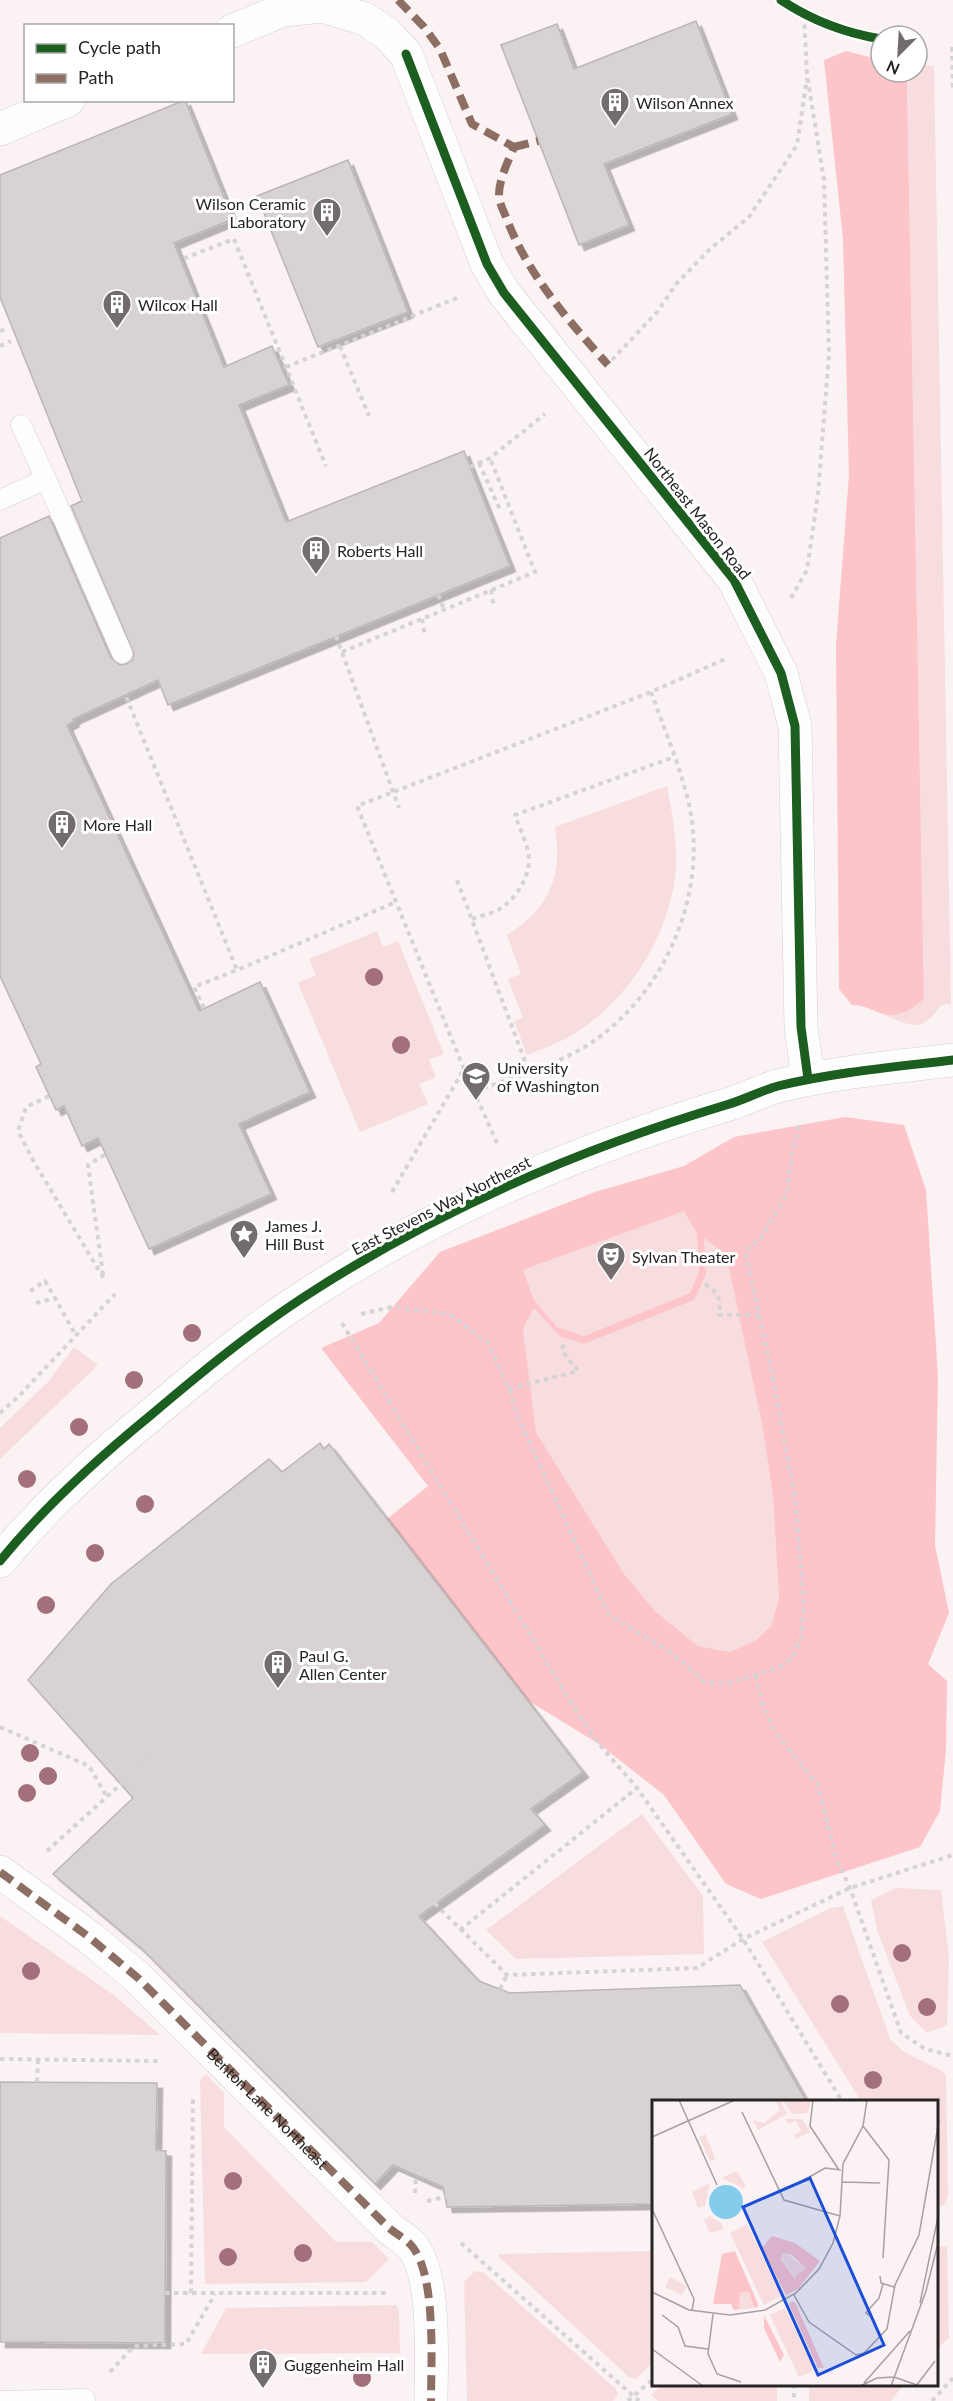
<svg xmlns="http://www.w3.org/2000/svg" width="953" height="2401" viewBox="0 0 953 2401" font-family="Lato,sans-serif">
	<style>
		.green { fill: #f8dddf }
		.forest { fill: #fdc4ca; fill-rule: evenodd }
		.building { fill: #d8d2d3; stroke: #bcb6b6; stroke-width: 1.5; filter: url(#shadow) }
		.lines { fill: none; stroke-linecap: round; stroke-linejoin: round }
		.service-casing { stroke: #d6cfd0; stroke-width: 21 }
		.minor-casing { stroke: #d6cfd0; stroke-width: 34 }
		.tertiary-casing { stroke: #d6cfd0; stroke-width: 34 }
		.path { stroke: #d6d3d4; stroke-width: 4; stroke-dasharray: 4.5 4.5; stroke-linecap: butt }
		.service { stroke: #fefdfd; stroke-width: 20 }
		.minor { stroke: #fefdfd; stroke-width: 33 }
		.tertiary { stroke: #fefdfd; stroke-width: 33 }
		.quiet { stroke: #8d6e63; stroke-width: 8; stroke-dasharray: 15 8; stroke-linecap: butt }
		.cycleway-casing { stroke: #fff; stroke-width: 13 }
		.cycleway { stroke: #1b5e20; stroke-width: 9 }
		.tree { fill: #a36f7d }
		.labels { text-anchor: middle; dominant-baseline: central; stroke-width: 6; stroke-linejoin: round; paint-order: stroke }
		.poi-label { font-size: 16px; fill: #292424; stroke: #fff; text-anchor: start }
		.street-label { font-size: 16px; fill: #292424; stroke: #fff }
		.inset-road { fill: none; stroke: #a6a0a0; stroke-width: 1.5 }
		.view { fill: #1d4ed8; fill-opacity: 0.15; stroke: #1d4ed8; stroke-width: 3 }
		.inset-edge { fill: none; stroke: #292424; stroke-width: 3 }
	</style>
	<defs>
		<filter id="shadow"><feDropShadow dx="5.5" dy="5.5" stdDeviation="0" flood-color="#0004"/></filter>
	</defs>
	<rect width="100%" height="100%" fill="#faf2f3"/>
	<g class="green">
		<path d="M917,65L934,66L951,1004L942,1005C937,1010 931,1019 924,1023C911,1029 892,1018 881,1013L896,1014L924,998L907,82L905,72H917Z"/>
		<path d="M667,786C672,813 677,839 676,868C671,936 625,1007 565,1039C553,1045 539,1050 527,1055L514,1021L523,1018L508,979L521,974L507,935C550,908 563,876 555,827Z"/>
		<polygon points="377,931 383,947 398,941 444,1054 429,1060 436,1077 419,1084 428,1104 360,1132 298,983 316,975 309,959"/>
		<polygon points="684,1210 697,1234 699,1271 690,1293 584,1336 557,1327 534,1300 523,1270"/>
		<polygon points="703,1237 726,1255 763,1429 773,1497 779,1598 771,1626 755,1641 730,1652 698,1646 655,1611 624,1574 536,1432 523,1329 534,1308 560,1337 584,1344 694,1300 706,1275"/>
		<polygon points="74,1347 98,1365 0,1459 0,1428 48,1382"/>
		<polygon points="642,1814 703,1896 704,1954 516,1959 486,1930"/>
		<polygon points="896,1888 941,1890 949,1958 947,2025 927,2033 910,2016 877,1930 871,1900"/>
		<polygon points="843,1906 890,2039 904,2052 940,2070 946,2075 948,2195 945,2204 938,2208 936,2101 861,2101 762,1942 831,1908"/>
		<polygon points="0,1916 115,1996 160,2035 0,2033"/>
		<polygon points="206,2074 224,2093 224,2127 336,2242 372,2242 389,2259 366,2282 205,2284 200,2080"/>
		<polygon points="947,2246 949,2338 937,2348 937,2247"/>
		<polygon points="653,2251 653,2363 635,2379 629,2377 498,2256 499,2254"/>
		<polygon points="475,2271 483,2272 616,2389 618,2395 613,2401 467,2401 464,2282"/>
		<polygon points="396,2305 399,2309 400,2353 201,2354 226,2308"/>
		<polygon points="661,2385 777,2385 777,2401 658,2401 651,2395"/>
		<polygon points="809,2385 809,2384 903,2385 891,2401 809,2401"/>
	</g>
	<g class="forest">
		<path d="M846,51L881,60V72H905L907,82L924,998C914,1010 896,1019 880,1013C869,1009 864,1005 852,1005L839,989L836,645L849,475L843,239L824,60Z"/>
		<path d="M845,1117L904,1125L926,1190L938,1377L935,1545L949,1613L928,1664L947,1681L946,1750L940,1811L920,1847L761,1899L726,1884L664,1795L599,1744L527,1700L387,1519L428,1486L321,1348L379,1323L440,1252L595,1192L684,1166L734,1137ZM684,1211L697,1234L699,1271L690,1293L584,1336L557,1327L534,1300L523,1270ZM704,1238L726,1255L763,1429L773,1497L779,1598L771,1626L755,1641L730,1652L698,1646L655,1611L624,1574L536,1432L523,1329L534,1308L560,1337L584,1344L694,1300L706,1275Z"/>
	</g>
	<g class="building">
		<polygon points="696,21 732,114 604,164 629,225 579,245 501,45 557,24 574,69"/>
		<polygon points="185,100 233,219 174,243 224,367 272,346 289,385 239,405 286,522 464,451 510,566 168,705 158,680 73,719 74,721 67,725 199,1011 260,982 310,1092 239,1124 271,1194 149,1249 98,1138 82,1146 64,1106 56,1110 36,1067 41,1064 0,976 0,538 49,516 111,658 120,665 126,664 132,660 134,654 71,506 82,501 0,297 0,175"/>
		<polygon points="348,160 408,312 318,347 257,196"/>
		<polygon points="320,1443 324,1449 329,1444 583,1772 531,1809 545,1825 419,1916 479,1981 510,1993 740,1985 806,2101 653,2101 653,2204 447,2207 443,2187 393,2165 375,2184 142,1949 53,1874 133,1798 28,1680 111,1584 269,1459 282,1472"/>
		<polygon points="0,2082 157,2083 156,2150 166,2151 165,2343 0,2342"/>
	</g>
	<g class="lines">
		<g class="service-casing">
			<g id="service">
				<polyline points="46,479 122,653"/>
				<polyline points="0,500 46,479 21,425"/>
				<polyline points="0,2401 85,2399"/>
			</g>
		</g>
		<g class="minor-casing">
			<g id="minor">
				<polyline points="232,31 283,10 322,6 365,19 387,34 406,54 487,264 504,293 734,580 781,673 795,726 801,1027 808,1079"/>
				<polyline points="0,129 68,100"/>
				<path id="s1" d="M0,1872L89,1937L138,1978L388,2227C395,2233 404,2238 410,2244C437,2271 431,2364 431,2401"/>
			</g>
		</g>
		<g class="tertiary-casing">
			<path id="tertiary" d="M0,1561C44,1507 97,1459 151,1415C204,1370 259,1325 318,1288C445,1207 583,1148 726,1105C744,1100 760,1091 778,1086C835,1072 895,1067 953,1060"/>
		</g>
		<g class="path">
			<polyline points="952,47 953,92"/>
			<polyline points="167,265 234,239 326,466"/>
			<polyline points="0,331 6,329"/>
			<polyline points="0,346 11,341"/>
			<polyline points="340,346 369,416"/>
			<polyline points="612,360 658,311 676,284 710,249 749,217 797,145 807,78"/>
			<polyline points="286,367 457,298"/>
			<polyline points="479,463 501,512"/>
			<polyline points="470,467 490,458 545,414"/>
			<polyline points="491,590 494,607"/>
			<polyline points="438,595 444,609"/>
			<polyline points="791,598 807,570 818,494 829,354 824,180 807,75 804,15"/>
			<polyline points="422,619 425,636"/>
			<polyline points="336,636 399,808"/>
			<polyline points="342,652 535,572 490,458"/>
			<polyline points="123,689 237,970 396,902"/>
			<polyline points="457,880 529,1072"/>
			<path d="M472,919C480,916 490,914 498,910C517,899 533,873 528,851C525,839 519,827 515,815L674,757"/>
			<polyline points="204,1008 194,987 237,970"/>
			<path d="M475,1091C507,1080 541,1069 572,1054C659,1009 710,899 689,804C680,766 664,728 651,692"/>
			<polyline points="49,1096 26,1107 18,1131 34,1162 104,1279"/>
			<polyline points="497,1143 464,1069 357,806 651,692 725,659"/>
			<polyline points="392,1192 464,1069"/>
			<polyline points="103,1275 88,1165 106,1154"/>
			<path d="M705,1284C719,1293 721,1299 719,1315H759"/>
			<polyline points="30,1291 45,1281 55,1298"/>
			<polyline points="36,1303 55,1298 76,1336"/>
			<polyline points="361,1314 392,1307 449,1314 488,1343 509,1389 518,1417 608,1614 671,1653 705,1682 725,1684 780,1667 792,1658 801,1637 804,1604 795,1498 771,1368 745,1251 761,1238 787,1194 792,1152 800,1124"/>
			<polyline points="342,1323 575,1709 599,1744 637,1788 743,1939 842,2101"/>
			<polyline points="509,1389 578,1371 562,1351 564,1340"/>
			<polyline points="0,1413 18,1397 115,1294"/>
			<polyline points="756,1675 763,1707 775,1732 818,1785 836,1858 850,1888 901,2033 925,2049 953,2056"/>
			<polyline points="0,1727 89,1766 107,1797"/>
			<polyline points="47,1851 153,1755"/>
			<polyline points="409,1878 507,1975 697,1968 743,1939 850,1888 953,1855"/>
			<polyline points="460,1930 637,1788"/>
			<polyline points="500,1989 507,1975"/>
			<polyline points="0,2059 158,2061"/>
			<polyline points="37,2082 38,2059"/>
			<polyline points="415,2193 416,2175"/>
			<polyline points="427,2201 445,2197 653,2193"/>
			<polyline points="461,2243 639,2401"/>
			<polyline points="165,2293 386,2293"/>
			<polyline points="191,2293 193,2095"/>
			<polyline points="110,2372 134,2346 186,2344 215,2294"/>
			<polyline points="794,2384 794,2401"/>
			<polyline points="628,2401 653,2379"/>
			<polyline points="932,2401 953,2378"/>
		</g>
		<use href="#service" class="service"/>
		<use href="#minor" class="minor"/>
		<use href="#tertiary" class="tertiary"/>
		<g class="quiet">
			<path d="M398,0L424,27L440,49L472,124L514,147C508,162 499,179 499,195C499,202 503,210 506,217C527,274 568,320 608,365"/>
			<polyline points="514,147 538,141"/>
			<path d="M0,1872L89,1937L138,1978L388,2227C395,2233 404,2238 410,2244C437,2271 431,2364 431,2401"/>
		</g>
		<g class="cycleway-casing">
			<g id="cycleway">
				<path d="M781,0C811,20 845,33 881,39"/>
				<polyline points="406,54 487,264 504,293 734,580 781,673 795,726 801,1027 808,1079"/>
				<path d="M0,1561C44,1507 97,1459 151,1415C204,1370 259,1325 318,1288C445,1207 583,1148 726,1105C744,1100 760,1091 778,1086C835,1072 895,1067 953,1060"/>
			</g>
		</g>
		<use href="#cycleway" class="cycleway"/>
	</g>
	<g class="tree">
		<circle cx="374" cy="977" r="9"/>
		<circle cx="401" cy="1045" r="9"/>
		<circle cx="192" cy="1333" r="9"/>
		<circle cx="134" cy="1380" r="9"/>
		<circle cx="79" cy="1427" r="9"/>
		<circle cx="27" cy="1479" r="9"/>
		<circle cx="145" cy="1504" r="9"/>
		<circle cx="95" cy="1553" r="9"/>
		<circle cx="46" cy="1605" r="9"/>
		<circle cx="30" cy="1753" r="9"/>
		<circle cx="48" cy="1776" r="9"/>
		<circle cx="27" cy="1793" r="9"/>
		<circle cx="902" cy="1953" r="9"/>
		<circle cx="31" cy="1971" r="9"/>
		<circle cx="840" cy="2004" r="9"/>
		<circle cx="927" cy="2007" r="9"/>
		<circle cx="873" cy="2080" r="9"/>
		<circle cx="233" cy="2181" r="9"/>
		<circle cx="303" cy="2253" r="9"/>
		<circle cx="228" cy="2257" r="9"/>
		<circle cx="362" cy="2378" r="9"/>
	</g>
	<defs>
		<g id="building-pin" transform="scale(1.5)"><path d="M0 17L-7.5 6A9.5 9.5 0 1 1 7.5 6Z" fill="#726c6c" stroke="#fff"/><path d="M-4-6H4V6H1V3H-1V6H-4ZM-2.5-4.3h1.7v1.8h-1.7ZM.8-4.3h1.7v1.8H.8ZM-2.5-1h1.7V.8h-1.7ZM.8-1h1.7V.8H.8Z" fill="#fff"/></g>
		<g id="university-pin" transform="scale(1.5)"><path d="M0 17L-7.5 6A9.5 9.5 0 1 1 7.5 6Z" fill="#726c6c" stroke="#fff"/><path d="M0-5L7-2L0 1L-7-2ZM-4 1L0 2.5L4 1V4Q0 6-4 4Z" fill="#fff"/></g>
		<g id="sight-pin" transform="scale(1.5)"><path d="M0 17L-7.5 6A9.5 9.5 0 1 1 7.5 6Z" fill="#726c6c" stroke="#fff"/><path d="M0-6L1.8-2.2L6-1.7L2.9 1.2L3.7 5.4L0 3.3L-3.7 5.4L-2.9 1.2L-6-1.7L-1.8-2.2Z" fill="#fff"/></g>
		<g id="theatre-pin" transform="scale(1.5)"><path d="M0 17L-7.5 6A9.5 9.5 0 1 1 7.5 6Z" fill="#726c6c" stroke="#fff"/><path d="M-5-5.5Q0-4 5-5.5V0Q5 5 0 6Q-5 5-5 0ZM-3.3-2.5H-1v1.5H-3.3ZM1-2.5H3.3v1.5H1ZM-2.8 1Q0 5.5 2.8 1Z" fill="#fff"/></g>
	</defs>
	<g fill-rule="evenodd">
		<use href="#building-pin" x="615" y="102"/>
		<use href="#building-pin" x="327" y="212"/>
		<use href="#building-pin" x="117" y="304"/>
		<use href="#building-pin" x="316" y="550"/>
		<use href="#building-pin" x="62" y="824"/>
		<use href="#university-pin" x="476" y="1076"/>
		<use href="#sight-pin" x="244" y="1234"/>
		<use href="#theatre-pin" x="611" y="1256"/>
		<use href="#building-pin" x="278" y="1664"/>
		<use href="#building-pin" x="263" y="2364"/>
	</g>
	<g class="labels">
		<g class="poi-label">
			<text x="636" y="102">Wilson Annex</text>
			<text x="306" y="203" text-anchor="end">Wilson Ceramic<tspan x="306" dy="18">Laboratory</tspan></text>
			<text x="138" y="304">Wilcox Hall</text>
			<text x="337" y="550">Roberts Hall</text>
			<text x="83" y="824">More Hall</text>
			<text x="497" y="1067">University<tspan x="497" dy="18">of Washington</tspan></text>
			<text x="265" y="1225">James J.<tspan x="265" dy="18">Hill Bust</tspan></text>
			<text x="632" y="1256">Sylvan Theater</text>
			<text x="299" y="1655">Paul G.<tspan x="299" dy="18">Allen Center</tspan></text>
			<text x="284" y="2364">Guggenheim Hall</text>
		</g>
		<g class="street-label">
			<text transform="translate(698 513) rotate(52)">Northeast Mason Road</text>
			<text transform="translate(441 1205) rotate(-27)">East Stevens Way Northeast</text>
			<text stroke="none"><textPath href="#s1" startOffset="358">Benton Lane Northeast</textPath></text>
		</g>
	</g>
	<g transform="translate(652 2100)">
		<rect width="286" height="286" fill="#faf2f3"/>
		<path d="M124,0H128L135,14L106,30L101,20L112,23L128,10ZM131,0H159L156,13L140,14ZM133,19H150L158,32L144,39L142,35L149,31L144,21L136,24ZM53,34L62,55L63,59L58,61L47,37ZM85,71L94,87L91,88L69,78ZM58,83L53,106L46,108L40,92ZM58,116L69,123L72,129L58,133L52,120ZM95,124L129,196L112,205L78,133ZM132,152L154,169L156,173L147,182L128,158ZM18,177L35,186L30,195L13,187ZM88,192H97L102,207L87,209ZM133,208L162,270L147,277L118,215Z" fill="#f8dddf"/>
		<path d="M120,136L143,143L168,161L146,189L134,195L110,148ZM130,153L140,155L154,169L143,176L144,180L129,160ZM83,151L106,204V207L82,210L79,204H61L70,154ZM88,192H97L102,207L87,209ZM139,202H143L172,268H166L137,204ZM112,215L132,255L128,262L112,228Z" fill="#fdc4ca" fill-rule="evenodd"/>
		<path d="M57 102a17 17 0 1 1 34 0a17 17 0 1 1-34 0Z" fill="#83cceb"/>
		<path class="inset-road" d="M27,0L65,85M161,0L158,26L187,70M90,12L132,100L188,116M211,26L237,60L231,158M0,37L83,0M152,80L173,68L189,70M190,82L228,83M0,109L42,199L40,211M228,176L229,183L242,187M0,192L37,210L78,215L113,210L144,193L167,169L181,143L188,116L191,64L211,26L215,0M142,195L157,222L204,255L212,253L235,229L243,185L267,135L287,20M268,203L287,112M61,214L56,254L65,274L89,282M10,215L26,227L33,246L56,249M218,216L214,213L227,198L231,184M0,249L51,286M242,277L265,285M212,283L258,231M208,286L225,278L242,277M239,286L274,191L287,139M264,286L283,261"/>
		<path class="view" d="M158,78L232,245L166,275L91,107Z"/>
		<rect width="286" height="286" class="inset-edge"/>
	</g>
	<rect x="24" y="24" width="210" height="78" fill="#ffffff" stroke="#a9a7a7" stroke-width="1.5"/>
	<rect x="36" y="44" width="30" height="9" fill="#1b5e20" stroke="#a9a7a7" stroke-width="1.5"/>
	<text x="78" y="54" font-size="18" fill="#292424">Cycle path</text>
	<rect x="36" y="74" width="30" height="9" fill="#8d6e63" stroke="#a9a7a7" stroke-width="1.5"/>
	<text x="78" y="84" font-size="18" fill="#292424">Path</text>
	<g transform="translate(899 54) rotate(204)"><circle r="28" fill="#ffffff" stroke="#a9a7a7" stroke-width="1.5"/>
	<path d="M0-4.5L10 22L0 15L-10 22Z" fill="#726c6c"/>
	<text y="-9" font-size="16" font-weight="bold" text-anchor="middle" fill="#292424">N</text>
	</g>
</svg>
